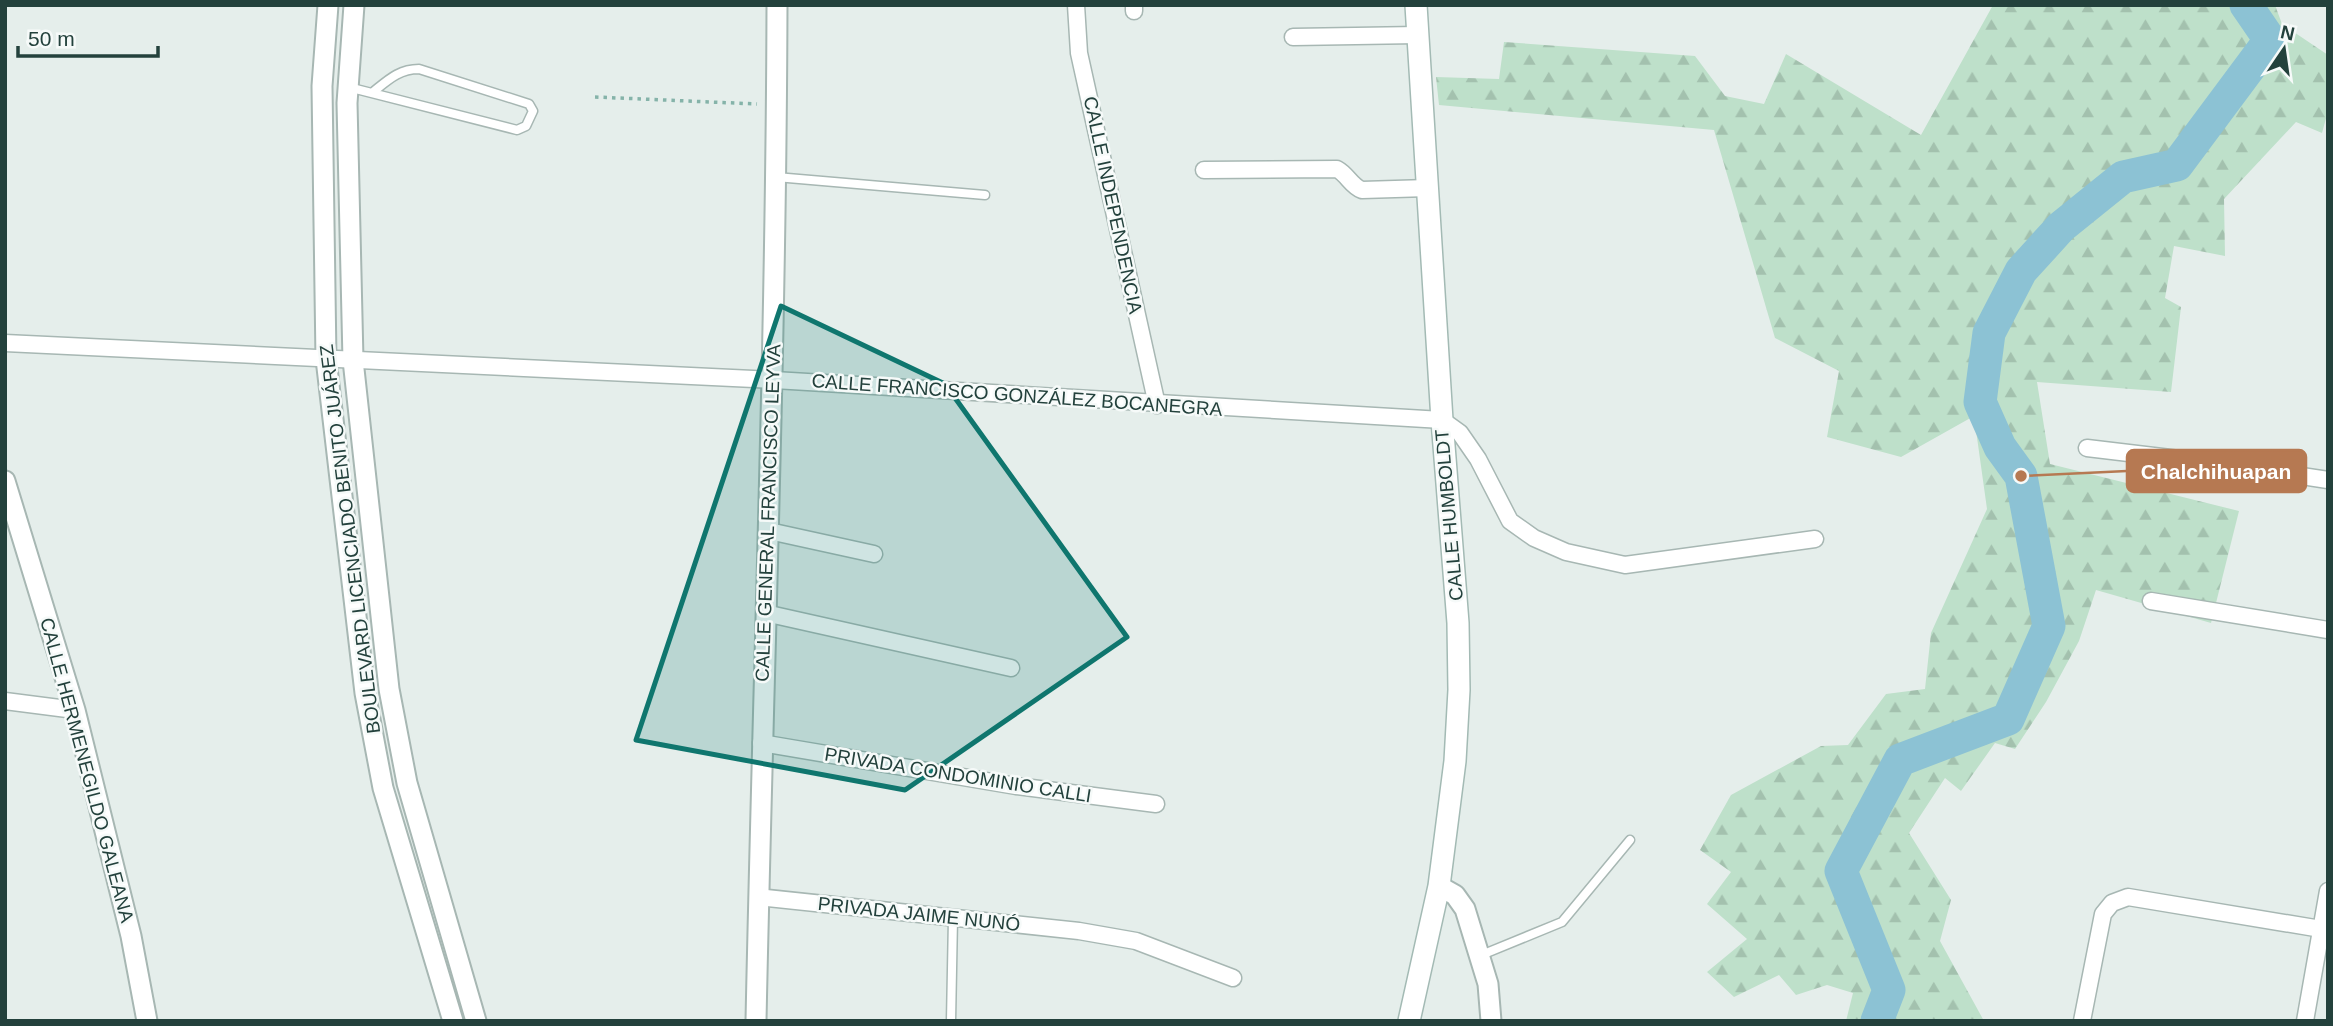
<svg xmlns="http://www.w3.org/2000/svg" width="2333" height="1026" viewBox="0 0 2333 1026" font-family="Arial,sans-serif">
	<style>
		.forest { fill: url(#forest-firs) }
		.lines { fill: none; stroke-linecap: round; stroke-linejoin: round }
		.river { stroke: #8cc2d4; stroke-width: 33 }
		.service-casing { stroke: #a7b7b3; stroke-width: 11 }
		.minor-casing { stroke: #a7b7b3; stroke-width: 19 }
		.tertiary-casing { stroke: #a7b7b3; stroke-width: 23 }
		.secondary-casing { stroke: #a3bab4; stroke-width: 24 }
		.path { stroke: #85b3a9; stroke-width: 3.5; stroke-dasharray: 3.5 5; stroke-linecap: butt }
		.service { stroke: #fff; stroke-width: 8 }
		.minor { stroke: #fff; stroke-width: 16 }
		.tertiary { stroke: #fff; stroke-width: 19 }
		.secondary { stroke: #fff; stroke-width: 21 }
		.marked { fill: #0f766e; fill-opacity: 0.2; stroke: #0f766e; stroke-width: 5; stroke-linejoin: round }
		.labels { text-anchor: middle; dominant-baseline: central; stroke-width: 5; stroke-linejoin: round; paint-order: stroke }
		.street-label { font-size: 19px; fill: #23413c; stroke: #f6faf9 }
		.leader { fill: none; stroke: #b67952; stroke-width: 2.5 }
		.callout-dot { fill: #b67952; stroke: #f6faf9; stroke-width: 2.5 }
		.callout { fill: #b67952; stroke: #b67952; stroke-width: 2.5 }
		.callout-label { font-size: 21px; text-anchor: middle; font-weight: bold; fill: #fff }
	</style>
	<defs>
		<pattern id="forest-firs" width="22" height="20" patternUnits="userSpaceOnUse" patternTransform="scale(1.75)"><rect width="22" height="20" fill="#bee0ca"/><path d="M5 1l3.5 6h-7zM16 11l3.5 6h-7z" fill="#a3c1ae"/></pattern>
	</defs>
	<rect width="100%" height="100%" fill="#e5eeeb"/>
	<polygon class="forest" points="1993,5 2275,5 2282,24 2328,55 2328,111 2322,133 2296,122 2224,199 2225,256 2174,246 2165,298 2181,307 2171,392 2037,382 2050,464 2239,511 2211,623 2096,590 2079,641 2046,702 2015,749 1995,743 1961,791 1945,778 1909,833 1951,900 1940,941 1984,1021 1846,1021 1853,993 1827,985 1796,995 1779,975 1734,997 1707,972 1747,939 1707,904 1731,872 1700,850 1731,795 1821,746 1848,745 1886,694 1925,689 1931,633 1987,509 1974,416 1901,457 1827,437 1839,371 1775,338 1714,130 1439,105 1436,77 1499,79 1504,42 1695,56 1725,96 1764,104 1786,54 1921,135"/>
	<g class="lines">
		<polyline class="river" points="1877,1021 1889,990 1841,871 1900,760 2008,719 2049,626 2021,476 2000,447 1980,402 1989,333 2021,271 2061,227 2123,177 2177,165 2270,40 2246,5"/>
		<g class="service-casing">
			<g id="service">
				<path d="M348,87L517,130L526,126L533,111L529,104L419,69C399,69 388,80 373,92"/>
				<polyline points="776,177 985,195"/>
				<polyline points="1479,956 1562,922 1630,840"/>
				<polyline points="951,1021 953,918"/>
			</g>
		</g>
		<g class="minor-casing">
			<g id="minor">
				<polyline points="1076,5 1079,53 1157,405"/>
				<polyline points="1134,11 1134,5"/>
				<polyline points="1293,37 1418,35"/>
				<path d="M1204,170L1337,169C1348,175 1351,186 1362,190L1428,188"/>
				<polyline points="5,343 774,380 1442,420 1460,433 1478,459 1510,521 1534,538 1566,552 1625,565 1815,539"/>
				<polyline points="2087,448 2229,465 2328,480"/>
				<polyline points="769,531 874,554"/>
				<polyline points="2151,601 2328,630"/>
				<polyline points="765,613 1011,668"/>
				<polyline points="5,701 75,710"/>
				<polyline points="761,743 1016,786 1156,804"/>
				<polyline points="758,897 1079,931 1136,941 1233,978"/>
				<polyline points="2082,1021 2103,914 2112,903 2128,897 2321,929"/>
				<polyline points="2305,1021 2328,891"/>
			</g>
		</g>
		<g class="tertiary-casing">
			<g id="tertiary">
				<polyline points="328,5 322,86 326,359 365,693 383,788 453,1021"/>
				<polyline points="354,5 347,103 353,360 389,689 407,783 476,1021"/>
				<polyline points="5,481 75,710 131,936 147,1021"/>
				<polyline points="1439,886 1455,895 1465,909 1488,984 1491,1021"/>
				<path d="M756,1021C763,682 776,344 777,5"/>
			</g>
		</g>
		<g class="secondary-casing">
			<polyline id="secondary" points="1409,1021 1439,886 1455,761 1459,690 1458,623 1442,420 1416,5"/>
		</g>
		<polyline class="path" points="595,97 757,104"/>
		<use href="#service" class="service"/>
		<use href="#minor" class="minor"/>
		<use href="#tertiary" class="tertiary"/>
		<use href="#secondary" class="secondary"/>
	</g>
	<path class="marked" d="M781,306L945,384L1127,637L905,790L636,740Z"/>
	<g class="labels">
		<g class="street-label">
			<text transform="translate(1113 205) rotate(78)">CALLE INDEPENDENCIA</text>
			<text transform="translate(1017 395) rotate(4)">CALLE FRANCISCO GONZÁLEZ BOCANEGRA</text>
			<text transform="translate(768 513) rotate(-88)">CALLE GENERAL FRANCISCO LEYVA</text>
			<text transform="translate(1449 515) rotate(-95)">CALLE HUMBOLDT</text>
			<text transform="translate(350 539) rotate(-97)">BOULEVARD LICENCIADO BENITO JUÁREZ</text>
			<text transform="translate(87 770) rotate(75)">CALLE HERMENEGILDO GALEANA</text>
			<text transform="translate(958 775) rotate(9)">PRIVADA CONDOMINIO CALLI</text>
			<text transform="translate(919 914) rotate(6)">PRIVADA JAIME NUNÓ</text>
		</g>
	</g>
	<path class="leader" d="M2021 476L2127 471"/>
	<circle class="callout-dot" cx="2021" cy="476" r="7"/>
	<rect class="callout" x="2127" y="450" width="179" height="42" rx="7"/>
	<g class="callout-label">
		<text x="2216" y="479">Chalchihuapan</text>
	</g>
	<rect width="2333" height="1026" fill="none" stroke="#23413c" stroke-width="14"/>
	<g transform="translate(2284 49) rotate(13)" stroke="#f6faf9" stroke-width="5" paint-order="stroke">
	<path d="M0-5L12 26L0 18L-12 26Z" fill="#23413c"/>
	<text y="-10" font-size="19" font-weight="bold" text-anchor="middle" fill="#23413c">N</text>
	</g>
	<path d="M18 46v10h140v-10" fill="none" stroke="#23413c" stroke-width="3.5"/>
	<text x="28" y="46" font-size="21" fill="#23413c" stroke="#f6faf9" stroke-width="5" paint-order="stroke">50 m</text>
</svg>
